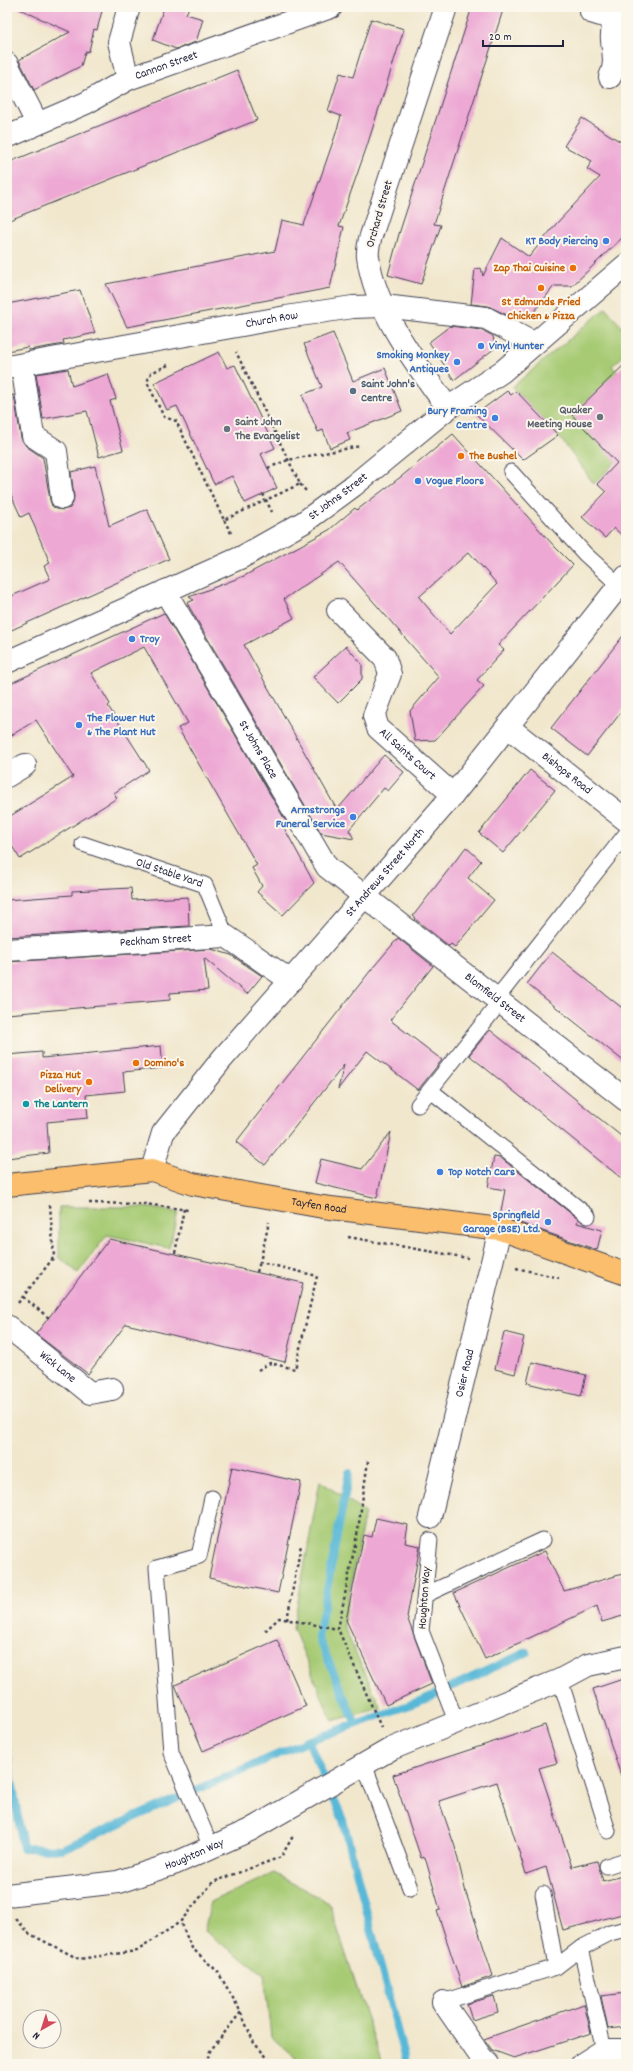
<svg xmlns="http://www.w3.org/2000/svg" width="633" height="2071" viewBox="0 0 633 2071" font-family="Dekko,sans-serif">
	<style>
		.green { fill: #a7cb75; stroke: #647658 }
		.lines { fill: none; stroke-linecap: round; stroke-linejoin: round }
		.stream { stroke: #59b8d7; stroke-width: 8 }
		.building { fill: #eda9d4; fill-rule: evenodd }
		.service-casing { stroke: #414051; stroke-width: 17 }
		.pedestrian-casing { stroke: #414051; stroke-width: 24 }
		.minor-casing { stroke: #414051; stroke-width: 24 }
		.tertiary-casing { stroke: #414051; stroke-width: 24 }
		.primary-casing { stroke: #414051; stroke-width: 24 }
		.path { stroke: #414051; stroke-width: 2.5; stroke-dasharray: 3 3; stroke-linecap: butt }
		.service { stroke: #fff; stroke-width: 15 }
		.pedestrian { stroke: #fff; stroke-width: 22 }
		.minor { stroke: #fff; stroke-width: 22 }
		.tertiary { stroke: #fff; stroke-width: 22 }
		.primary { stroke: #fabe6d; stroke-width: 22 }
		.shop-dot { fill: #3f7fe0; stroke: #fbf7ec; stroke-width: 1.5 }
		.food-dot { fill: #e8710a; stroke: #fbf7ec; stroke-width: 1.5 }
		.service-dot { fill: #5c6f8a; stroke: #fbf7ec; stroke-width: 1.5 }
		.worship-dot { fill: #6b7280; stroke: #fbf7ec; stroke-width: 1.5 }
		.culture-dot { fill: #0f9aa8; stroke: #fbf7ec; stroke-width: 1.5 }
		.labels { text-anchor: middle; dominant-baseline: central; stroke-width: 4; stroke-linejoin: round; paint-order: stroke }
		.street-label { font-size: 12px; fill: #22223b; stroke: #fbf7ec }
		.shop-label { font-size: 12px; font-weight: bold; fill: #366cbe; stroke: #fbf7ec; text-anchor: end }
		.food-label { font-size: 12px; font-weight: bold; fill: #c56008; stroke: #fbf7ec; text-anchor: end }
		.service-label { font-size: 12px; font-weight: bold; fill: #4e5e75; stroke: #fbf7ec; text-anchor: start }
		.worship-label { font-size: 12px; font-weight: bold; fill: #5b616d; stroke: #fbf7ec; text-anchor: end }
		.culture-label { font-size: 12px; font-weight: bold; fill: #0d838f; stroke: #fbf7ec; text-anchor: start }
	</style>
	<rect width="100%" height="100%" fill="#fbf7ec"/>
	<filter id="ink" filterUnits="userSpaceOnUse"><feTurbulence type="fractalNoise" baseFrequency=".025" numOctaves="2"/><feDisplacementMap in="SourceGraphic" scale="8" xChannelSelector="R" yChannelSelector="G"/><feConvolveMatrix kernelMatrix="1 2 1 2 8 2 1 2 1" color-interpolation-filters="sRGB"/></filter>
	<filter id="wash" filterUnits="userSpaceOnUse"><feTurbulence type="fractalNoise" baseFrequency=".012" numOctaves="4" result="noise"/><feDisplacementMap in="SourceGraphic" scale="16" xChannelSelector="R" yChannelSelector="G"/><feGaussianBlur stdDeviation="0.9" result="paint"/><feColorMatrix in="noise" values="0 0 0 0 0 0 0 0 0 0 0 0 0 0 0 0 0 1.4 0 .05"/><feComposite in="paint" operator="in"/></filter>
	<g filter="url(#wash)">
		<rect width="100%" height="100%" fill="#f1e7cd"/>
		<g class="green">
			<polygon points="606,308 626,332 626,353 612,366 626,382 626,451 594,484 558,435 512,387"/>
			<polygon points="59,1207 144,1207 178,1212 169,1248 107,1235 78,1273 59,1257"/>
			<polygon points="320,1481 365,1512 343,1625 381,1708 332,1721 293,1628"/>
			<polygon points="274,1873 329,1903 382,2064 303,2064 271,2037 264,1974 204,1931 211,1902"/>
		</g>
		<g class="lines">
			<g class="stream">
				<polyline points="349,1473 318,1637 356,1724 308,1741 343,1820 406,2064"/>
				<polyline points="356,1724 423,1700 527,1652"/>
				<polyline points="7,1749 23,1848 62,1849 308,1741"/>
			</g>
		</g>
		<g id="blocks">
			<g class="building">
				<polygon points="15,7 103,7 97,30 94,29 89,51 85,52 81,66 34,90 19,60 70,32"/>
				<polygon points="164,7 189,7 186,14 203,19 196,42 176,49 153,40"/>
				<polygon points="472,7 504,7 434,224 441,225 421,284 388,275 399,234"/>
				<polygon points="371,19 404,29 367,146 339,226 344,227 330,288 127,327 106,284 275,251 282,220 304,225 335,136 341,116 328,111 340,73 353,77"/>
				<polygon points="237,70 257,120 7,221 7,163"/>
				<polygon points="582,118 626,145 626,234 572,286 554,286 531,316 523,318 507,315 488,306 471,304 475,269 481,268 483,276 502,238 529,257 556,224 600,177 587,169 592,161 564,146"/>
				<polygon points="80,290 95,333 63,340 64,344 29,350 28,347 7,351 7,304"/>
				<polygon points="450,326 482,330 493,336 495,348 454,380 429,342"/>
				<polygon points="333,333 353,381 385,368 402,411 347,433 350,440 330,448 323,430 318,432 302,395 322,387 304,344"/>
				<polygon points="219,352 227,368 235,365 275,448 261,454 277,488 245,503 232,476 214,484 177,406 167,410 154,383"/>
				<polygon points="626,363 626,539 614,528 605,538 582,517 606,492 597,484 617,463 572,415"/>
				<polygon points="68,369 72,386 108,374 116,399 110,401 123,450 99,457 87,411 43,419 36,374"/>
				<polygon points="507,391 511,395 516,391 558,435 523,460 476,414"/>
				<polygon points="14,395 21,438 26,446 43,458 50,500 52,506 57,509 63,510 70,508 73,503 74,497 71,472 95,466 109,526 147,509 169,559 7,632 7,598 50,579 44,566 50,563 29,513 21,517 7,486 7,397"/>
				<path d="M453,434L555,547L573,565L498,645L504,650L477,680L484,686L435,740L415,741L410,711L439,677L339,562L284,599L294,618L244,645L337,810L384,755L404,772L388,791L384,788L349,830L354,839L321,833L187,603L194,600L189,597L244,576L329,530L355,508L357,510L402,476ZM469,552L497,584L450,634L419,597Z"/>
				<polygon points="164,613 288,825 282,824 314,883 283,915 257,892 262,886 252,868 257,865 178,728 188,723 144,647 91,673 110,704 108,706 149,770 114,793 117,798 20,859 7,838 7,818 73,777 36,720 7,738 7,685"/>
				<polygon points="626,632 626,706 587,756 551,728"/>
				<polygon points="346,646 362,664 362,679 338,703 313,677"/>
				<polygon points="530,770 555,790 503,853 479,833"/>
				<polygon points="466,847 481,861 468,878 494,900 455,947 451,944 449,946 415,919 416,918 413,916"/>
				<polygon points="131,888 132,900 188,897 189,926 7,937 7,900 72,895 72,891"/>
				<polygon points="398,938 433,966 390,1020 442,1060 418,1090 367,1051 338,1089 344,1065 265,1165 236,1142 371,970"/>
				<polygon points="211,949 231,955 262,976 247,994 204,958 208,990 170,993 170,1000 7,1014 7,962"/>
				<polygon points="552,952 626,1011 626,1063 527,984"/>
				<polygon points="490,1030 626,1140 626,1182 469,1055"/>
				<polygon points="161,1046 163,1068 123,1072 125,1091 86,1095 88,1118 47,1122 49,1153 7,1158 7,1055 42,1052 42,1058"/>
				<polygon points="391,1132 377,1198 315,1183 321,1159 362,1169"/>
				<polygon points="494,1157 501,1158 578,1219 577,1223 602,1230 597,1250 500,1216 505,1190 488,1187"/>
				<polygon points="109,1239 303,1283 285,1362 126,1324 88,1374 36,1334"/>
				<polygon points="504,1332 524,1337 515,1374 495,1369"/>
				<polygon points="532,1362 586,1375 581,1396 527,1383"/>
				<polygon points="232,1467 301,1482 278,1593 209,1578"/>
				<polygon points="376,1518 408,1525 405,1543 420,1546 407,1617 432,1684 386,1705 346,1620 364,1535 372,1537"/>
				<polygon points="545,1551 564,1591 626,1573 626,1615 602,1622 597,1606 485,1659 454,1593"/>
				<polygon points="277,1640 306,1706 203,1751 175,1685"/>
				<polygon points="626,1678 626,1776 621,1776 593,1689"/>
				<polygon points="545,1725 557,1763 539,1768 572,1867 597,1861 603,1881 626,1875 626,1913 563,1930 546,1867 526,1874 497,1782 439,1801 455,1847 466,1893 493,1976 462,1987 437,1911 440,1910 425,1857 421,1858 393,1775"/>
				<polygon points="626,1993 626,2027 608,2029 601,1996"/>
				<polygon points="494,1996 498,2012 472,2020 467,2004"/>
				<polygon points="584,2004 591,2033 514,2058 492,2050 484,2039"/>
			</g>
		</g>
	</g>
	<g filter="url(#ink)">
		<use href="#blocks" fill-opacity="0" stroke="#414051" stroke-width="1"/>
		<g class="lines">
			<g class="service-casing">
				<g id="service">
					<polyline points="511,472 585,554 619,585"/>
					<path id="s1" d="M83,844L205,885L226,936"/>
					<polyline points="497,998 626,834"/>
					<polyline points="430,1090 588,1216"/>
					<polyline points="418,1105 501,1001"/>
					<polyline points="430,1540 421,1631 456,1721"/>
					<polyline points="425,1595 543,1540"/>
					<polyline points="560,1680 608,1831"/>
					<polyline points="364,1764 410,1888"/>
					<polyline points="211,1847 171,1752 157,1568 199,1556 212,1498"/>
					<polyline points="607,1866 626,1860"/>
					<polyline points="543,1894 556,1967"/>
					<polyline points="581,1948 604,2050"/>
					<polyline points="443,2002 556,1967 581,1948 610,1933 626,1929"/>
				</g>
			</g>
			<g class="pedestrian-casing">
				<polyline id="pedestrian" points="384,306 486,318 533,343"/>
			</g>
			<g class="minor-casing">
				<g id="minor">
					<path d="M446,7L370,239C369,244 367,251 368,257C375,311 417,365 448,408"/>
					<polyline points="591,12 617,20"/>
					<polyline points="7,64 37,123"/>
					<path d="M610,77C620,58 607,42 614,24C616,19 623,14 626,9"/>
					<polyline points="128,79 119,42 129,7"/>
					<path id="s2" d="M7,137L86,103L128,79L331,7"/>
					<polyline points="22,365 33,436 56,451 62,498"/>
					<path id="s3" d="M7,367L286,317L353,307L384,306"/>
					<path id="s4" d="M165,591L327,867L626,1100"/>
					<path id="s5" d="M338,610L385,658L390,674L374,716L378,728L453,795"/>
					<path id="s6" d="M7,662L242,557L304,522L353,486L448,408L503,371L626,265"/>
					<path id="s7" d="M508,727L626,820"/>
					<polyline points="7,776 25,765"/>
					<path id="s8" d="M7,950L226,936L291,981"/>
					<path id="s9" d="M7,1326L90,1393L112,1389"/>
					<path id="s10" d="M430,1517L500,1229"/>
					<path id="s11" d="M7,1895L118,1882L176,1863L250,1830L391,1749L560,1680L588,1665L626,1657"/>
					<polyline points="443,2002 481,2057 488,2064"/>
					<polyline points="582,2064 604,2050 626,2050"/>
				</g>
			</g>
			<g class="tertiary-casing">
				<g id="tertiary">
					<path id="s12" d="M152,1170L163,1133L222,1059L453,795L626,577"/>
				</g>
			</g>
			<g class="primary-casing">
				<g id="primary">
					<path id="s13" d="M7,1185L152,1170L193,1184L323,1207L500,1229L626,1274"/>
				</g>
			</g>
			<g class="path">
				<polyline points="168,365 151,373 147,382 164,417 176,421 224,520 300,484 236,352"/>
				<polyline points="268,468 288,460 360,446"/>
				<polyline points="300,484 306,491"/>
				<polyline points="263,494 272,512"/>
				<polyline points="224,520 232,535"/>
				<polyline points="89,1203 145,1204 188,1210"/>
				<polyline points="348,1237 468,1258"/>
				<polyline points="175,1253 184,1209"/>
				<polyline points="516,1268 559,1278"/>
				<polyline points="257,1272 260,1262"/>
				<polyline points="23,1297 49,1318"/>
				<polyline points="18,1303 54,1257 50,1205"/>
				<polyline points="258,1370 270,1363 295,1369 317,1276 260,1262 269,1222"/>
				<polyline points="368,1461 358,1530 338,1629 381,1727"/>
				<polyline points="287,1620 301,1545"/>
				<polyline points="265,1631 279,1618 338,1629"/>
				<polyline points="16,1919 30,1934 79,1959 137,1951 180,1922"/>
				<polyline points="241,2013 254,2043 273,2064"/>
				<polyline points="206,2064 210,2051 241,2012 218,1972 192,1948 180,1922 213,1882 281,1857 292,1838 292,1834"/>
			</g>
			<use href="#service" class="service"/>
			<use href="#pedestrian" class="pedestrian"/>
			<use href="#minor" class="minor"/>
			<use href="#tertiary" class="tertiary"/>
			<use href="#primary" class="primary"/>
		</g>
	</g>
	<g class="shop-dot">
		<circle cx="606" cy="241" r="4"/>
		<circle cx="481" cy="346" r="4"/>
		<circle cx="457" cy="362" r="4"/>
		<circle cx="495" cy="418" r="4"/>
		<circle cx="418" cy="481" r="4"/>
		<circle cx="132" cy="639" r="4"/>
		<circle cx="79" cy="725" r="4"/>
		<circle cx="353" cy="817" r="4"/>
		<circle cx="440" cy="1172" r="4"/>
		<circle cx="548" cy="1222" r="4"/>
	</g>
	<g class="food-dot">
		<circle cx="573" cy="268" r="4"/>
		<circle cx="541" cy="288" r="4"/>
		<circle cx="461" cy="456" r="4"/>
		<circle cx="136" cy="1063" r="4"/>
		<circle cx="89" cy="1082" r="4"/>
	</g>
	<circle class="service-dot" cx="353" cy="391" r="4"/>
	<g class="worship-dot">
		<circle cx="600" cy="417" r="4"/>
		<circle cx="227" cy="429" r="4"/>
	</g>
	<circle class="culture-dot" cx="26" cy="1104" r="4"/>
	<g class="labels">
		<g class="street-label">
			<text stroke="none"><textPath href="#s2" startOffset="175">Cannon Street</textPath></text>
			<text transform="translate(380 214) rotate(-74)">Orchard Street</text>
			<text stroke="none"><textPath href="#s3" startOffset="269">Church Row</textPath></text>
			<text stroke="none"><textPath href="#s6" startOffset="371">St Johns Street</textPath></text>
			<text stroke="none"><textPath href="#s4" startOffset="184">St Johns Place</textPath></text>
			<text stroke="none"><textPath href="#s5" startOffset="181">All Saints Court</textPath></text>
			<text stroke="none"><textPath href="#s7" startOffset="75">Bishops Road</textPath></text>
			<text stroke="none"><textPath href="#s12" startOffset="381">St Andrews Street North</textPath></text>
			<text stroke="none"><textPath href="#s1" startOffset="91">Old Stable Yard</textPath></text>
			<text stroke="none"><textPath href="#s8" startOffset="149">Peckham Street</textPath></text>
			<text stroke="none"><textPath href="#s4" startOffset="533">Blomfield Street</textPath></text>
			<text stroke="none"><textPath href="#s13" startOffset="317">Tayfen Road</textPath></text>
			<text stroke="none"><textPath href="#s9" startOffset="65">Wick Lane</textPath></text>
			<text stroke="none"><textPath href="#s10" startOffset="148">Osier Road</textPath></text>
			<text transform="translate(425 1598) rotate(-86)">Houghton Way</text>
			<text stroke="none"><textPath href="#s11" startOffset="193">Houghton Way</textPath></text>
		</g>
		<g class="shop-label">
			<text x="598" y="241">KT Body Piercing</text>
			<text x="489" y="346" text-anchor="start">Vinyl Hunter</text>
			<text x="449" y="355">Smoking Monkey<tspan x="449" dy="14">Antiques</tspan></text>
			<text x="487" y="411">Bury Framing<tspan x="487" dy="14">Centre</tspan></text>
			<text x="426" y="481" text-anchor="start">Vogue Floors</text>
			<text x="140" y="639" text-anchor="start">Troy</text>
			<text x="87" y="718" text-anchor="start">The Flower Hut<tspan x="87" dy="14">&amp; The Plant Hut</tspan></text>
			<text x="345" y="810">Armstrongs<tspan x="345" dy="14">Funeral Service</tspan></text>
			<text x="448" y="1172" text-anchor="start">Top Notch Cars</text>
			<text x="540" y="1215">Springfield<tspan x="540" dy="14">Garage (BSE) Ltd.</tspan></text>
		</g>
		<g class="food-label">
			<text x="565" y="268">Zap Thai Cuisine</text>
			<text x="541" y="302" text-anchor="middle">St Edmunds Fried<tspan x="541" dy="14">Chicken &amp; Pizza</tspan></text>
			<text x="469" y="456" text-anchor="start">The Bushel</text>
			<text x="144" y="1063" text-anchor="start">Domino's</text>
			<text x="81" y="1075">Pizza Hut<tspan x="81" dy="14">Delivery</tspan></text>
		</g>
		<g class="service-label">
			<text x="361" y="384">Saint John's<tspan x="361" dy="14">Centre</tspan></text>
		</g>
		<g class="worship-label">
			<text x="592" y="410">Quaker<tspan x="592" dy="14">Meeting House</tspan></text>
			<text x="235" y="422" text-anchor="start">Saint John<tspan x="235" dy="14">The Evangelist</tspan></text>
		</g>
		<g class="culture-label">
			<text x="34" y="1104">The Lantern</text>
		</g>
	</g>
	<rect width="633" height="2071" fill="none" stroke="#fbf7ec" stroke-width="24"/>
	<g transform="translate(42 2029) rotate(219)"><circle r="19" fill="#fbf7ec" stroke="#a4a2a5"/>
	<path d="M0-3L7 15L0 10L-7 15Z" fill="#d1495b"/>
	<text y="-6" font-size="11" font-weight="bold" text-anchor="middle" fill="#22223b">N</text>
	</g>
	<path d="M483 40v6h80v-6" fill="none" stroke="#22223b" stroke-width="2"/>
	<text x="489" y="40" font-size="12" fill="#22223b" stroke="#fbf7ec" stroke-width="3" paint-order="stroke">20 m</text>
</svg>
